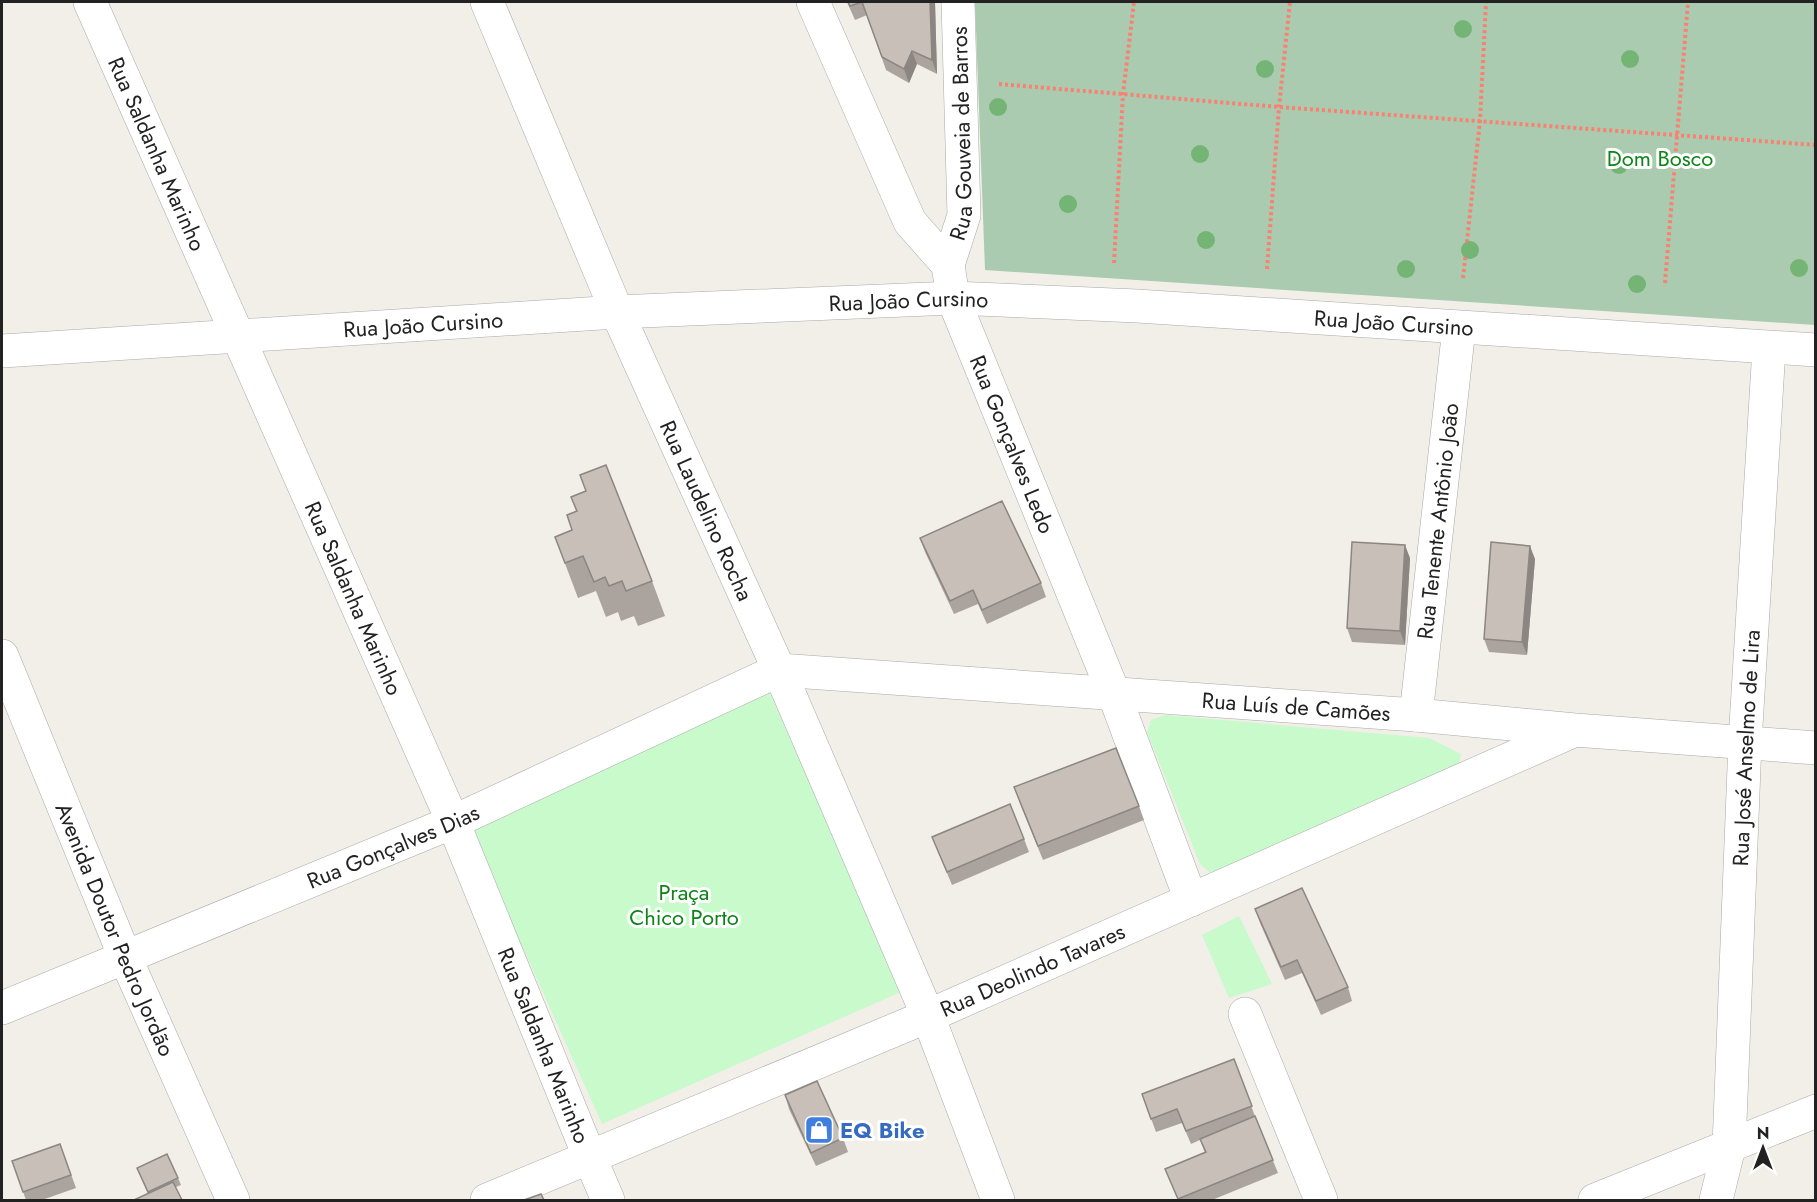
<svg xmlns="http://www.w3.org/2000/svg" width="1817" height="1202" viewBox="0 0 1817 1202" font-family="Jost,sans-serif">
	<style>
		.cemetery { fill: #aacbaf }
		.park { fill: #c8facc }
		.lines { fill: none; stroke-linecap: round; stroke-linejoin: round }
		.minor-casing { stroke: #a9a9a9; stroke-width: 34 }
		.path { stroke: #fa8072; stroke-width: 4; stroke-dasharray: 3 3; stroke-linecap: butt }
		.minor { stroke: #fff; stroke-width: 33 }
		.tree { fill: #74b475 }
		.wall { fill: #aba49e }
		.shaded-wall { fill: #8b8681 }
		.building { fill: #c7bfb8; stroke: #8b8681; stroke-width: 1.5 }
		.labels { text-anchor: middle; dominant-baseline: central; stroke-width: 6; stroke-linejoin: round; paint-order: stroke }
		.street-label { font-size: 22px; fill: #222; stroke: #fff }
		.park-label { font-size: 22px; fill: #0c8416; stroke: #fff }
		.shop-label { font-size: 22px; font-weight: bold; fill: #366cbe; stroke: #fff; text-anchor: start }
	</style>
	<rect width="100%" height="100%" fill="#f2efe9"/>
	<polygon class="cemetery" points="975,2 1815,2 1815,325 985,270"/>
	<g class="park">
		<polygon points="766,685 903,991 602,1124 466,821"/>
		<polygon points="1165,715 1429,738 1461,754 1459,764 1221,871 1209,872 1200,864 1147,732 1151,720"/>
		<polygon points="1239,916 1272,984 1229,998 1202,935"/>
	</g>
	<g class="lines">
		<g class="minor-casing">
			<g id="minor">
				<path id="s1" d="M90,2L453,822L590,1158L608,1200"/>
				<path id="s2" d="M487,2L617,312L779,670L928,1016L998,1200"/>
				<path id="s3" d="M813,2L910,222L948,265L953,298L1114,694L1191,900"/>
				<path id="s4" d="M948,265L964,215L958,2"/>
				<path id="s5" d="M2,351L617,312L953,298L1137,306L1816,350"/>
				<path id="s6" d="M2,656L125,957L233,1200"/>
				<path id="s7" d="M1416,715L1459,328"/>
				<path id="s8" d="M2,1008L453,822L779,670L1416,715L1575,730L1816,748"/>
				<polyline points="1245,1014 1321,1200"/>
				<path id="s9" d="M487,1200L928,1016L1573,731"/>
				<polyline points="1595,1200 1816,1111"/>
				<path id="s10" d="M1716,1200L1729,1147L1745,742L1769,348"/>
			</g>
		</g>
		<g class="path">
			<polyline points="999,84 1279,107 1816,145"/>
			<polyline points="1114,263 1123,94 1134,2"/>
			<polyline points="1267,269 1279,107 1290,2"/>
			<polyline points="1463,278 1480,121 1486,2"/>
			<polyline points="1665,283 1688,2"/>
		</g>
		<use href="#minor" class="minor"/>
	</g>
	<g class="tree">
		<circle cx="1463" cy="29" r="9"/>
		<circle cx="1630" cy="59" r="9"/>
		<circle cx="1265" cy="69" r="9"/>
		<circle cx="998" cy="107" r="9"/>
		<circle cx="1200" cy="154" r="9"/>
		<circle cx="1619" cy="165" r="9"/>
		<circle cx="1068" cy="204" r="9"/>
		<circle cx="1206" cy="240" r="9"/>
		<circle cx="1470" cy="250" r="9"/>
		<circle cx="1799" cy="268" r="9"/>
		<circle cx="1406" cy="269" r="9"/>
		<circle cx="1637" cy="284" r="9"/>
	</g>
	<g class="wall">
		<polygon points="847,2 935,2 937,74 917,64 909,83 886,70 867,15 855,20"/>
		<polygon points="571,497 652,581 665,616 638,626 634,616 621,621 618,612 606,617 596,591 578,598 555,537 572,530 576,511"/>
		<polygon points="920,538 1041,583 1046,597 987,624 978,604 954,614 925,552"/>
		<polygon points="1410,558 1405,645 1352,642 1347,628"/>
		<polygon points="1535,559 1527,655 1489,652 1484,639"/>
		<polygon points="1019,801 1139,806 1144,820 1043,860"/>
		<polygon points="932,837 1024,839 1029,852 952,885"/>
		<polygon points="1255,909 1348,987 1352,1001 1321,1015 1302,973 1285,980 1260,923"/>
		<polygon points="1234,1059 1256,1119 1278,1173 1212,1200 1178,1200 1165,1169 1205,1153 1200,1140 1191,1144 1182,1123 1156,1132 1142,1094"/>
		<polygon points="785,1095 843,1138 848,1152 816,1166 789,1109"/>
		<polygon points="60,1144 76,1188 42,1200 26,1200 12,1161"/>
		<polygon points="137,1168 178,1178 181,1185 176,1187 148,1194"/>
	</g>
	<g class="shaded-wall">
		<polygon points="930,2 935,2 937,74 932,60"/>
		<polygon points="912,51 917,64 909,83 904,69"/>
		<polygon points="1405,545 1410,558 1405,645 1400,631"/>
		<polygon points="1530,546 1535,559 1527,655 1522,642"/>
	</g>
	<g class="building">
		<polygon points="848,2 930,2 932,60 912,51 904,69 882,57 862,2 850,6"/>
		<polygon points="606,465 652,581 626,591 622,581 609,586 605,577 594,582 583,556 565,563 555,537 572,530 567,515 577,511 571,497 586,491 580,475"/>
		<polygon points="1002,501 1041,583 982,610 973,590 950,601 920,538"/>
		<polygon points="1352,542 1405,545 1400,631 1347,628"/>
		<polygon points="1491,542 1530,546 1522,642 1484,639"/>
		<polygon points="1116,748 1139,806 1038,846 1014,787"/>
		<polygon points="1010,804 1024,839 947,872 932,837"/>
		<polygon points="1302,888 1348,987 1316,1001 1297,960 1281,967 1255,909"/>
		<polygon points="1234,1059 1252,1106 1186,1131 1177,1109 1151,1119 1142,1094"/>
		<polygon points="817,1081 843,1138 811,1153 785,1095"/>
		<polygon points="1255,1116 1273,1160 1178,1199 1165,1169 1206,1152 1200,1139"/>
		<polygon points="60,1144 71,1175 23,1192 12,1161"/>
		<polygon points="167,1154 178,1178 148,1192 137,1168"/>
		<polygon points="173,1182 182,1200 137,1200 136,1199"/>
		<polygon points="541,1194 544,1200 524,1200"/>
	</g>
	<defs>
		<g id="shop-square" transform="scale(1.5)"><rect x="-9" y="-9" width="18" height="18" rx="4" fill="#3f7fe0" stroke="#fff"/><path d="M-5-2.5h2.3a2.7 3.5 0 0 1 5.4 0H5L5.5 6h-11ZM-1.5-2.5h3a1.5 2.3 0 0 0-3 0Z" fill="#fff"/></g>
	</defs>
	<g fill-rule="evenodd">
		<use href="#shop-square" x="819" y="1130"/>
	</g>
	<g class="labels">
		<g class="street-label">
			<text stroke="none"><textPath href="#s4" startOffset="134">Rua Gouveia de Barros</textPath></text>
			<text stroke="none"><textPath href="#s1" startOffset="166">Rua Saldanha Marinho</textPath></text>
			<text stroke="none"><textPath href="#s5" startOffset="908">Rua João Cursino</textPath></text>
			<text stroke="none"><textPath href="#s5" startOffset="1394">Rua João Cursino</textPath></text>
			<text stroke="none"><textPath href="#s5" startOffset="422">Rua João Cursino</textPath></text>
			<text stroke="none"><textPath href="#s3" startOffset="489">Rua Gonçalves Ledo</textPath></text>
			<text stroke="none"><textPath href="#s2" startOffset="554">Rua Laudelino Rocha</textPath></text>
			<text stroke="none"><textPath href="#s7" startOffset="195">Rua Tenente Antônio João</textPath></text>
			<text stroke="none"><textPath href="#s1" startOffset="652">Rua Saldanha Marinho</textPath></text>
			<text stroke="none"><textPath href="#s8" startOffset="1366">Rua Luís de Camões</textPath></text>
			<text stroke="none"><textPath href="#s10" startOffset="454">Rua José Anselmo de Lira</textPath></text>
			<text stroke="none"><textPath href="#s8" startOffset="423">Rua Gonçalves Dias</textPath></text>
			<text stroke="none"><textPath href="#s6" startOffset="296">Avenida Doutor Pedro Jordão</textPath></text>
			<text stroke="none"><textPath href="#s9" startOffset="592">Rua Deolindo Tavares</textPath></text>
			<text stroke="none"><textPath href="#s1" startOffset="1138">Rua Saldanha Marinho</textPath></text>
		</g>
		<g class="park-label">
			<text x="1660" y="158">Dom Bosco</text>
			<text x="684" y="892">Praça<tspan x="684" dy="25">Chico Porto</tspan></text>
		</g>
		<g class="shop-label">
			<text x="840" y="1130">EQ Bike</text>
		</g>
	</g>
	<rect width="1817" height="1202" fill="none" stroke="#222222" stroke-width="6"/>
	<g transform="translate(1763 1148)" stroke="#ffffff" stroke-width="4.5" paint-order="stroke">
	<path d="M0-4.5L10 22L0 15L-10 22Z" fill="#222222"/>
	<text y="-9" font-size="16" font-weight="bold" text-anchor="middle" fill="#222222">N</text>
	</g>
</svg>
